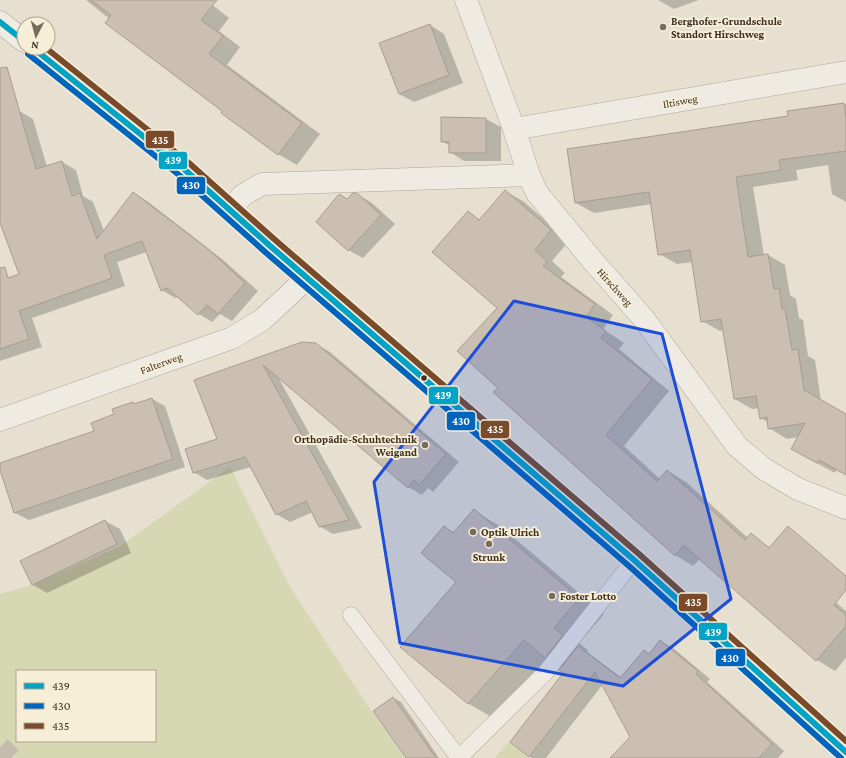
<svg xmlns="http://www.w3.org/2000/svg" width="846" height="758" viewBox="0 0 846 758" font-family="'Crimson Pro',serif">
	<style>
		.green { fill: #d6d7b3; fill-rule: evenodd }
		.shadow { fill: #0003 }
		.building { fill: #cbbfb2; stroke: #a89c90 }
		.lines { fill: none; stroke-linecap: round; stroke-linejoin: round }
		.trunk-tunnel { stroke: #c5bcae; stroke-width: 22; stroke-dasharray: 22 11; stroke-linecap: butt }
		.service-casing { stroke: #ada599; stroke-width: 17 }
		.minor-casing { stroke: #ada599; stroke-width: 23 }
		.tertiary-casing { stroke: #ada599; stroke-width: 23 }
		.service { stroke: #efebe3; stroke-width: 16 }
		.minor { stroke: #efebe3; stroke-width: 22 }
		.tertiary { stroke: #efebe3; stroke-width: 22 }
		.bus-1-casing { stroke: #f7eed8; stroke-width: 9 }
		.bus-2-casing { stroke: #f7eed8; stroke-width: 9 }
		.bus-3-casing { stroke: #f7eed8; stroke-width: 9 }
		.bus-1 { stroke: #03a3c5; stroke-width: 6 }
		.bus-2 { stroke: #0065bd; stroke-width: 6 }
		.bus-3 { stroke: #7a4b2a; stroke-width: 6 }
		.marked { fill: #1d4ed8; fill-opacity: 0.2; stroke: #1d4ed8; stroke-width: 3; stroke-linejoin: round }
		.poi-dot { fill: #786c5e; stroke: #f7eed8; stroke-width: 1.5 }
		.bus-dot { fill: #3d2e20; stroke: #f7eed8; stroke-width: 1.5 }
		.labels { text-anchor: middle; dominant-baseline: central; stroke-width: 4; stroke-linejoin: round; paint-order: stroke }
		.poi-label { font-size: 11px; font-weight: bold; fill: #3d2e20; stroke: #f7eed8; text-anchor: start }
		.street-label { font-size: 11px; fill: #3d2e20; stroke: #f7eed8 }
		.line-badge { stroke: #f7eed8; stroke-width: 1.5 }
		.badge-label { font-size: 11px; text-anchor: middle; font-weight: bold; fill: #fff }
	</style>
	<rect width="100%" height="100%" fill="#e7e0d1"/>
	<g class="green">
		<path d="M230,467L290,587L370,709L405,758H0V594L32,585L119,547ZM17,671H155V741H17Z"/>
		<polygon points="509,742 510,742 530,758 495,758"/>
	</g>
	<g class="shadow">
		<polygon points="86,0 206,0 229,18 219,31 240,47 227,65 320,134 297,165 278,154"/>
		<polygon points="658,0 699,0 674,9"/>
		<polygon points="430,25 444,34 463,83 414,102 399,94"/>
		<polygon points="846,104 846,202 832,194 828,165 796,170 798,180 753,187 764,255 768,255 785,265 790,295 796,299 799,318 803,320 808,356 815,360 821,401 845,415 846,413 846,474 837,469 835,473 809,459 799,437 787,439 769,428 769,423 761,418 759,408 752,409 735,399 724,330 720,331 702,321 693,262 677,264 659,254 652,204 594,213 576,203 789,117 788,112"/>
		<polygon points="19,111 33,119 47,167 62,162 76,170 83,196 93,202 104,231 133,193 147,201 222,259 258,291 232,321 220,314 212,322 199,314 178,297 175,298 162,290 147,252 117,262 125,286 32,318 42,347 0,361 0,282 21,275 0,220 0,117"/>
		<polygon points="442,118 486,119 501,127 501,161 464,161 450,152 450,146 442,141"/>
		<polygon points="505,191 523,201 569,241 552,261 565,273 561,277 613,315 603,329 624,343 619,349 669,391 624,446 660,479 668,471 686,482 748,538 750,536 768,546 846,611 846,658 835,671 817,660 700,559 693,566 675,555 499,388 498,308 468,213 480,220"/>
		<polygon points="357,194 372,203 395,224 363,258 348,250 347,200"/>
		<polygon points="316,344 330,352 459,462 433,492 428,488 422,495 408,487 278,377 362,528 333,534 319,526 313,512 290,522 276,514 251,467 207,480 194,472 218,440 196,380"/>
		<polygon points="152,399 165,406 185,467 29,520 15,513 0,464 95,432 115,414 133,403 136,404"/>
		<polygon points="474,511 500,526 604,614 579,643 588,650 587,652 622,678 644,651 650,654 660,641 673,648 710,679 707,682 784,751 778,758 612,758 632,737 603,684 546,758 532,758 529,756 564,673 563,667 547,658 495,719 469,704 402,647 457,582 444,527 455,533"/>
		<polygon points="105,521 120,529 131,553 47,593 33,585"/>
		<polygon points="393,698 401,702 439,758 407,758"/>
	</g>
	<g class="building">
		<polygon points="91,0 217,0 201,20 223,36 209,54 302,123 278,155 221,113 222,111 105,23 111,15"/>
		<polygon points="430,24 449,75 399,94 379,43"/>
		<polygon points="7,67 36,169 62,161 72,196 80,193 97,239 133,192 208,249 245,283 218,314 207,305 198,315 167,288 161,291 142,241 104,255 112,278 19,311 29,339 0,349 0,268 5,267 8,278 19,274 0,223 0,68"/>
		<polygon points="844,103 846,117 846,151 779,160 781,170 736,177 748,257 768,254 774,289 779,288 782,309 785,309 792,350 798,349 804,390 846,414 846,475 819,460 817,463 791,449 805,423 768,429 767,417 760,419 756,396 734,399 721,319 701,322 690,250 658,255 649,192 575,203 567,149 788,116 787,111"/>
		<polygon points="441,117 486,118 486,153 449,153 449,142 441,142"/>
		<polygon points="505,190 551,230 535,250 547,262 543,266 595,304 586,317 606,331 601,338 652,379 606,435 657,481 667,470 745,540 751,533 769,548 788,526 846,576 846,590 834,605 846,615 846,626 816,661 700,560 684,545 675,556 493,392 498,388 457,351 497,308 432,252 468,211 479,220"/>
		<polygon points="353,193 357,193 381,215 348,251 316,222 339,194 347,199"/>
		<polygon points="302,342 316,343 446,454 419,485 414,480 408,488 263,365 349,520 319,527 306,501 276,515 245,457 193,473 185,449 217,439 194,380"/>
		<polygon points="152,398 173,459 14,513 0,470 0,463 94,431 91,423 114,414 112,409 133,402 134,404"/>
		<polygon points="474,509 579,598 554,628 563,635 545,658 524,640 468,704 400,647 456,582 421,553 444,526 453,533"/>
		<polygon points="105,520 117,544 32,585 20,561"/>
		<polygon points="660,640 698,671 696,674 772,744 759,758 610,758 630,737 595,672 529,757 510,742 563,673 559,670 578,646 620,678 644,650 649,654"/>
		<polygon points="393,697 436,758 406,758 373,711"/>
	</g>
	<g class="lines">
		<polyline class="trunk-tunnel" points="0,747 11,758"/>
		<g class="service-casing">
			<polyline id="service" points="351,615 459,758 545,673 634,560"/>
		</g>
		<g class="minor-casing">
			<g id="minor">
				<polyline points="466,0 514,129 529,175 537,193 593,261 644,319 737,446 764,469 798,489 846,508"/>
				<polyline points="514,129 846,72"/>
				<polyline points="230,210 243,195 262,184 529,175"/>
				<polyline points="0,420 232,338 262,320 307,278"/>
			</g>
		</g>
		<g class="tertiary-casing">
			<g id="tertiary">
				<polyline points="0,22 24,41"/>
				<polyline points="33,48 184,169 269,245 634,560 846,752"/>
			</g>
		</g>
		<use href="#service" class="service"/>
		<use href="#minor" class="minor"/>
		<use href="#tertiary" class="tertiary"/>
		<g class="bus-1-casing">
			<g id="bus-1">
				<polyline points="0,22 24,41"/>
				<polyline points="33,48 184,169 269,245 634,560 846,752"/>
			</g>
		</g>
		<g class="bus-2-casing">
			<polyline id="bus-2" points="28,54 179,175 264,251 629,566 841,758"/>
		</g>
		<g class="bus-3-casing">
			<polyline id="bus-3" points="46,48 189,163 274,239 639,554 846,741"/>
		</g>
		<use href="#bus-1" class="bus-1"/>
		<use href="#bus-2" class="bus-2"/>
		<use href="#bus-3" class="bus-3"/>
	</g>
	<path class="marked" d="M514,301L662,334L731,599L623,686L400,643L374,482Z"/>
	<g class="poi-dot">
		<circle cx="663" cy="27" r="4"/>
		<circle cx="425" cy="445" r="4"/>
		<circle cx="473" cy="532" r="4"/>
		<circle cx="489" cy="544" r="4"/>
		<circle cx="552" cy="596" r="4"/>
	</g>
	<circle class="bus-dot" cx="424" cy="378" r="3.5"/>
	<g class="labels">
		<g class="poi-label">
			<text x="671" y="21">Berghofer-Grundschule<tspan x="671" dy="13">Standort Hirschweg</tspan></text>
			<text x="417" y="439" text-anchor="end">Orthopädie-Schuhtechnik<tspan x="417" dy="13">Weigand</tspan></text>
			<text x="481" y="532">Optik Ulrich</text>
			<text x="489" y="557" text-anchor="middle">Strunk</text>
			<text x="560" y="596">Foster Lotto</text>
		</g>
		<g class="street-label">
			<text transform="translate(680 101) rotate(-10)">Iltisweg</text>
			<text transform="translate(615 287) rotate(48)">Hirschweg</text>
			<text transform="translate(161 363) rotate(-20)">Falterweg</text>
		</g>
	</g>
	<g class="line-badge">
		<rect x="145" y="130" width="30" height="19" rx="4" fill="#7a4b2a"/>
		<rect x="158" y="151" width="30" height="19" rx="4" fill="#03a3c5"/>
		<rect x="176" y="176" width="30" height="19" rx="4" fill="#0065bd"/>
		<rect x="428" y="386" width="31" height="19" rx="4" fill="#03a3c5"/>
		<rect x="446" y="411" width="30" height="20" rx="4" fill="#0065bd"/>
		<rect x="480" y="420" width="30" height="19" rx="4" fill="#7a4b2a"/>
		<rect x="678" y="593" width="30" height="19" rx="4" fill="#7a4b2a"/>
		<rect x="698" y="622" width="30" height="19" rx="4" fill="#03a3c5"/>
		<rect x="715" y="648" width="31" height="19" rx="4" fill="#0065bd"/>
	</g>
	<g class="badge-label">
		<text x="160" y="144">435</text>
		<text x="173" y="164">439</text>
		<text x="191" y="189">430</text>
		<text x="443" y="399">439</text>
		<text x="461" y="425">430</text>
		<text x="495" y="433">435</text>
		<text x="693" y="606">435</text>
		<text x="713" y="636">439</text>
		<text x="730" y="662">430</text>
	</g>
	<rect x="16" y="670" width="140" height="72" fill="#f7eed8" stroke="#ada18e"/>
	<rect x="24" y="683" width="20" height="6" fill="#03a3c5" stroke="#ada18e"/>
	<text x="52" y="690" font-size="12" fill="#3d2e20">439</text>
	<rect x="24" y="703" width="20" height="6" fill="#0065bd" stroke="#ada18e"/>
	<text x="52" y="710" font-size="12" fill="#3d2e20">430</text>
	<rect x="24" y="723" width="20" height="6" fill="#7a4b2a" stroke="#ada18e"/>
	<text x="52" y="730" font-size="12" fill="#3d2e20">435</text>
	<g transform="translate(36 36) rotate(186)"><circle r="19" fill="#f7eed8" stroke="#ada18e"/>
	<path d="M0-3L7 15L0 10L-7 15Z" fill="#786c5e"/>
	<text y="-6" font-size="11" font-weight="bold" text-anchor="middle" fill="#3d2e20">N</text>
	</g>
</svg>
